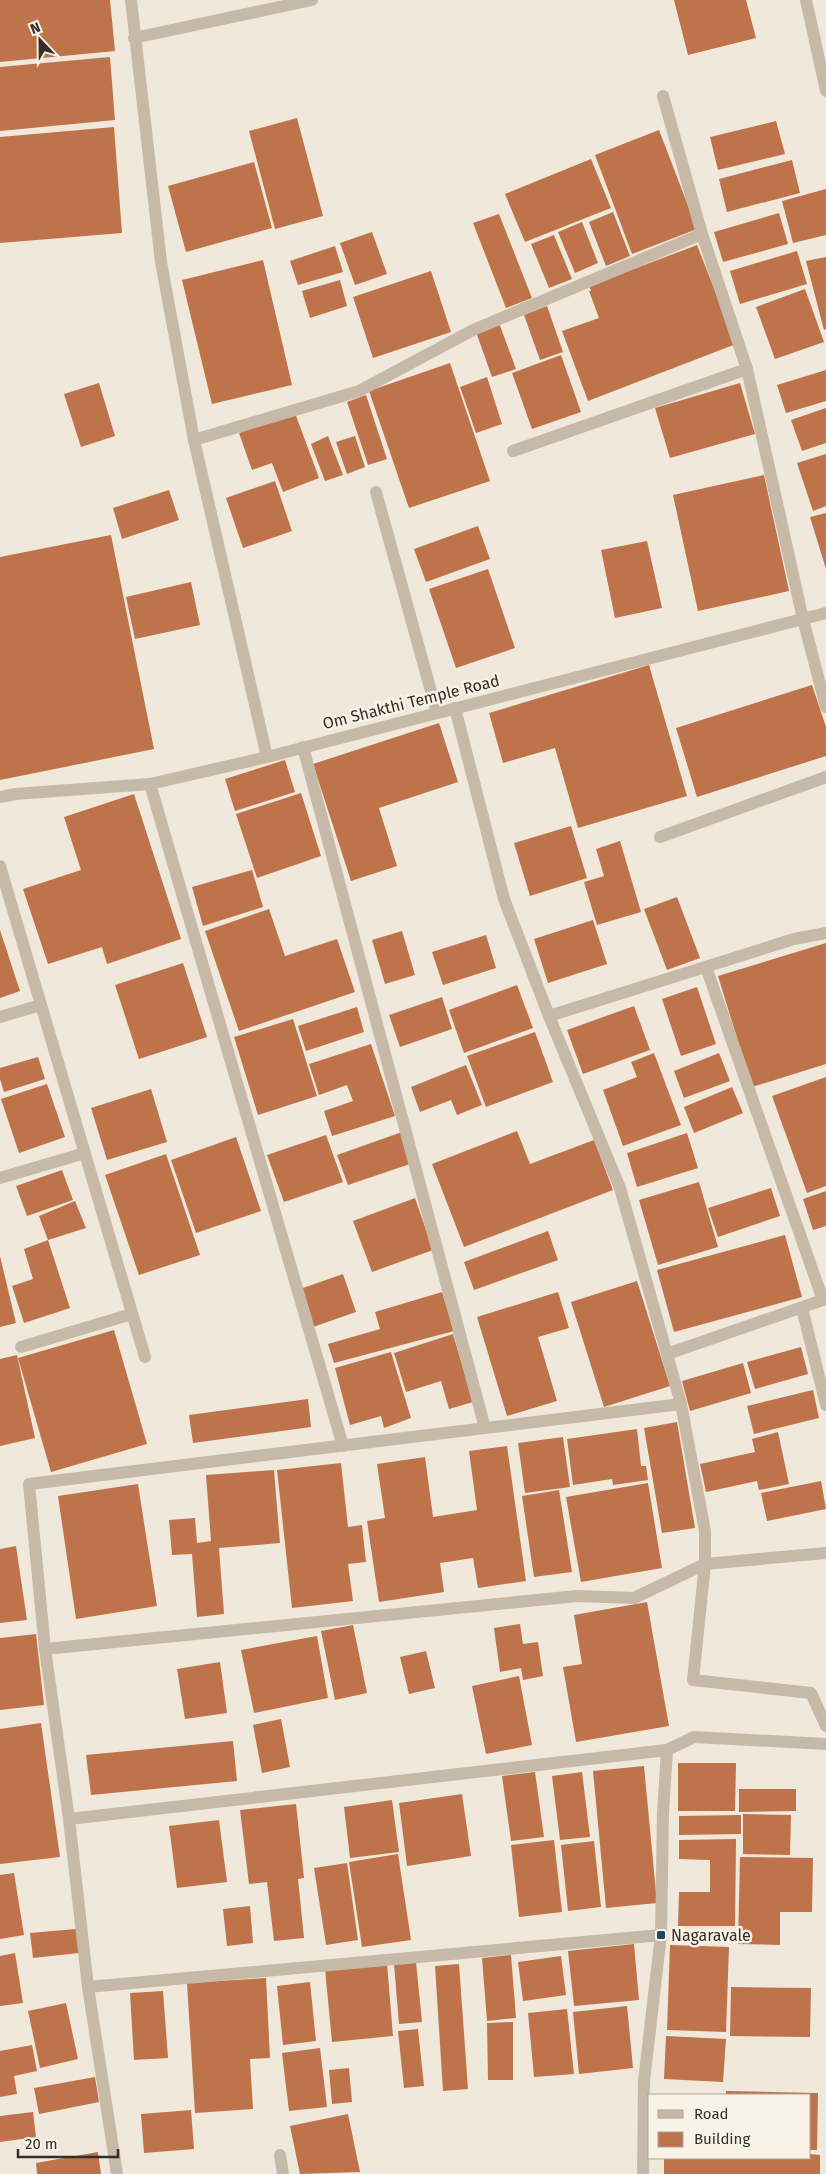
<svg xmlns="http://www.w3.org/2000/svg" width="826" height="2174" viewBox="0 0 826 2174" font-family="'Fira Sans',sans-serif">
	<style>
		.building { fill: #be734b }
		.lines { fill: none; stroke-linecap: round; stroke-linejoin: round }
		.street { stroke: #c7b9a8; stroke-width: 12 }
		.poi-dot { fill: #204b53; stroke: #f8f2e7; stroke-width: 2 }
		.labels { text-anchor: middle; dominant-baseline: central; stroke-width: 5; stroke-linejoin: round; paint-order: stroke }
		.street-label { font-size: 16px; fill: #352d28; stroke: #f8f2e7 }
		.poi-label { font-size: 16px; fill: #352d28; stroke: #f8f2e7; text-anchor: start }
	</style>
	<rect width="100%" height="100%" fill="#f0e8db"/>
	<g class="building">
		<polygon points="0,0 110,0 115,51 0,62"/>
		<polygon points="674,0 746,0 756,38 688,55"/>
		<polygon points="110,57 115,120 0,131 0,67"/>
		<polygon points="297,118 323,216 275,229 249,131"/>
		<polygon points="776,121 785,154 718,170 710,137"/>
		<polygon points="114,127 122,233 0,243 0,137"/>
		<polygon points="659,130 697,229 632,254 595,155"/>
		<polygon points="591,159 611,208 525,242 505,194"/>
		<polygon points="792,160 800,193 727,212 719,179"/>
		<polygon points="254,162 272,228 186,252 168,186"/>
		<polygon points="826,189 826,235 793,243 782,201"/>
		<polygon points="613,212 630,256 606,266 589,222"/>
		<polygon points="779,213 788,244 723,262 714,232"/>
		<polygon points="499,214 532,298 506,308 473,223"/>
		<polygon points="582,222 598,263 575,273 558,232"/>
		<polygon points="372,232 387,274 355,285 340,243"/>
		<polygon points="554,235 572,279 549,288 531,244"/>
		<polygon points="697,245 736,344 588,401 562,331 599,318 589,291 591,291 589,286"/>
		<polygon points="335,246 343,272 298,285 290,261"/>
		<polygon points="797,251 807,284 740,304 730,271"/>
		<polygon points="826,257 826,329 824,330 806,261"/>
		<polygon points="263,260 292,385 212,404 182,280"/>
		<polygon points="431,271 451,332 373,358 353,297"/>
		<polygon points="340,280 347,306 310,318 302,291"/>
		<polygon points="805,289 824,342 775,359 756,307"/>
		<polygon points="547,306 563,352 540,360 524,315"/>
		<polygon points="499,323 516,369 492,377 476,332"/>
		<polygon points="561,355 581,412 532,429 512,373"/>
		<polygon points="450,363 490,481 409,508 369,391"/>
		<polygon points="826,370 826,401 786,413 777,385"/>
		<polygon points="487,377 502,424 476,433 460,387"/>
		<polygon points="99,383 115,436 81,447 64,394"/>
		<polygon points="740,383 755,434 670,458 655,408"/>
		<polygon points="366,395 387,459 368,465 347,402"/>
		<polygon points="826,408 826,443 802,451 791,420"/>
		<polygon points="295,413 319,478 283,492 272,463 252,470 239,433"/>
		<polygon points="328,436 343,475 325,481 311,444"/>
		<polygon points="355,436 365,467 347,474 336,442"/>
		<polygon points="826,454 826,506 813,511 797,463"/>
		<polygon points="764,475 789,591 698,611 673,495"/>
		<polygon points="275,481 292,531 243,548 226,498"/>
		<polygon points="169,490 179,520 122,539 113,508"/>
		<polygon points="826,513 826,569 810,517"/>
		<polygon points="478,526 490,559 426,582 414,549"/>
		<polygon points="111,535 154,749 0,780 0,557"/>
		<polygon points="647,541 662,608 615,618 601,550"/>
		<polygon points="488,569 515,648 456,668 429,589"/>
		<polygon points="191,582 200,625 135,639 126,597"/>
		<polygon points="649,665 687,796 578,828 555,748 503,763 489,713"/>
		<polygon points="812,685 826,727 826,756 697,797 676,728"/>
		<polygon points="439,723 458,782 379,808 397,866 351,881 313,764"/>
		<polygon points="285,760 295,792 235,811 225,779"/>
		<polygon points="301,793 321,856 257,878 236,814"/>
		<polygon points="134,794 181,939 107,964 102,947 48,964 23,889 81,870 64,817"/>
		<polygon points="571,826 587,878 530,896 514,843"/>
		<polygon points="620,841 641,912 597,925 584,882 604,876 596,849"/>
		<polygon points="252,870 263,907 203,926 192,887"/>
		<polygon points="677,897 700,958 667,970 644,909"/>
		<polygon points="269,909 285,956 337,939 355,992 239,1031 205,931"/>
		<polygon points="593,920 607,964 548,983 534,939"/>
		<polygon points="0,930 20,991 0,998"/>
		<polygon points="402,931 415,975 385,984 372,940"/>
		<polygon points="486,935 496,968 443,985 432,952"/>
		<polygon points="826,943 826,1064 752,1087 718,976"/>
		<polygon points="183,963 207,1037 139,1059 115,985"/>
		<polygon points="517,985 533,1028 464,1053 449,1010"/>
		<polygon points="697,987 716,1044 681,1056 662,999"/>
		<polygon points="442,997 452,1029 400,1047 389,1015"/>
		<polygon points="634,1006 650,1050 583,1074 567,1030"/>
		<polygon points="357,1007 364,1032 306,1051 298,1026"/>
		<polygon points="293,1019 317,1096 258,1115 234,1037"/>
		<polygon points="535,1032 553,1082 486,1107 467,1056"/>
		<polygon points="371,1044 395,1116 332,1136 324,1111 353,1101 347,1085 319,1095 309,1064"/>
		<polygon points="654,1053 681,1125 623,1146 603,1090 637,1077 631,1062"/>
		<polygon points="719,1053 730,1081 684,1098 674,1071"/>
		<polygon points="38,1057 45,1079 4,1092 0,1079 0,1068"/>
		<polygon points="466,1065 482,1105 457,1115 451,1100 420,1112 411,1087"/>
		<polygon points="826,1077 826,1186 807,1193 772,1096"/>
		<polygon points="47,1084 65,1137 19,1153 1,1099"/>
		<polygon points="732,1087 743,1113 694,1133 684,1107"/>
		<polygon points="151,1089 167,1142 107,1160 91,1108"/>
		<polygon points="517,1131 530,1164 594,1140 613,1190 464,1247 432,1164"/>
		<polygon points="402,1132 413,1163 348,1185 337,1155"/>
		<polygon points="687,1133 698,1168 637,1187 627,1153"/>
		<polygon points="326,1135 343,1182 284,1202 267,1155"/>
		<polygon points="236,1137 261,1211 196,1233 171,1160"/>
		<polygon points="166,1154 200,1255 139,1275 105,1175"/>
		<polygon points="62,1170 73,1200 27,1216 16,1186"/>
		<polygon points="699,1182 718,1247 658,1265 639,1200"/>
		<polygon points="771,1188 780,1216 718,1237 708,1208"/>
		<polygon points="826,1191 826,1226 813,1230 803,1199"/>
		<polygon points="415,1198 433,1250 372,1272 353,1221"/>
		<polygon points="75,1201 86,1228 48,1240 39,1216"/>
		<polygon points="548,1231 558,1260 474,1290 464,1262"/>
		<polygon points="785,1235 802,1297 674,1332 657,1270"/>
		<polygon points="48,1240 70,1308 24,1323 12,1286 33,1279 24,1249"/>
		<polygon points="0,1256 16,1323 0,1327"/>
		<polygon points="343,1274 356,1312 313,1327 300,1289"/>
		<polygon points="637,1281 670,1386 604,1407 571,1302"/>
		<polygon points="442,1292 454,1331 334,1363 328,1344 380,1329 375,1312"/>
		<polygon points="558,1292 569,1328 538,1337 557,1401 507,1416 477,1317"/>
		<polygon points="114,1330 147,1444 51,1472 18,1358"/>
		<polygon points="453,1334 473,1402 449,1409 441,1381 406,1392 394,1353"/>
		<polygon points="801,1347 808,1374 755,1389 747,1362"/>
		<polygon points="391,1352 411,1418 384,1428 381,1416 350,1425 335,1368"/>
		<polygon points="17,1355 35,1438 0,1446 0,1359"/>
		<polygon points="743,1363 751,1393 690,1411 682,1381"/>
		<polygon points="813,1390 819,1418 754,1434 747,1406"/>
		<polygon points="308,1399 311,1427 193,1443 189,1415"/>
		<polygon points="677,1422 695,1528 662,1533 644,1428"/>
		<polygon points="637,1429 641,1466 646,1466 648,1480 613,1485 612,1479 573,1485 567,1439"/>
		<polygon points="778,1432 789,1484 759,1490 757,1481 706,1492 700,1464 755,1452 752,1439"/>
		<polygon points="563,1437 570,1487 525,1493 518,1443"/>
		<polygon points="507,1446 526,1581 478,1588 473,1558 440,1563 444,1592 379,1602 367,1521 385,1518 377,1464 425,1457 433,1517 477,1510 469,1451"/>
		<polygon points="341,1463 348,1527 362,1525 366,1562 348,1564 353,1601 292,1608 277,1470"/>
		<polygon points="274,1470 280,1543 219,1548 224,1614 197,1617 192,1554 172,1555 169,1520 195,1518 197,1543 211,1541 206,1475"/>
		<polygon points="821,1481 826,1509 767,1521 761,1493"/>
		<polygon points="648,1483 662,1568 581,1582 566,1497"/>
		<polygon points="138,1484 157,1606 76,1619 58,1496"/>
		<polygon points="559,1490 572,1572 534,1577 522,1496"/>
		<polygon points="16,1546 27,1620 0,1623 0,1549"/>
		<polygon points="647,1602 669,1726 576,1742 563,1667 582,1664 574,1615"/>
		<polygon points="520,1624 523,1644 538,1642 543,1676 523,1680 521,1668 500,1672 494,1628"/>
		<polygon points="353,1625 367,1693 335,1700 321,1631"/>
		<polygon points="36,1634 44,1705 0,1710 0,1638"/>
		<polygon points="317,1636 328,1698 254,1713 241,1650"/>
		<polygon points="426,1651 435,1688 409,1694 400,1657"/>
		<polygon points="220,1662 227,1713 185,1719 177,1669"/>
		<polygon points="519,1676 532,1745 486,1754 472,1686"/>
		<polygon points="281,1719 290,1767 262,1773 253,1725"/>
		<polygon points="41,1723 60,1857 0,1864 0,1729"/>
		<polygon points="233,1741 237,1781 91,1795 86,1755"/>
		<polygon points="678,1763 736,1763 735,1811 678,1811"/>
		<polygon points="644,1766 657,1903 606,1908 593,1771"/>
		<polygon points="535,1772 544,1837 511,1841 502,1776"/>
		<polygon points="582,1772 590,1837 560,1840 552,1776"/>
		<polygon points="739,1789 796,1789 796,1811 739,1812"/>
		<polygon points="462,1794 471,1856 407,1866 399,1803"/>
		<polygon points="392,1800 399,1852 350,1858 344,1807"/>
		<polygon points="296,1804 304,1878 298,1879 304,1938 274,1941 267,1882 249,1884 240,1810"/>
		<polygon points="743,1814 791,1815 790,1855 743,1854"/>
		<polygon points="741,1815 741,1834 679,1835 679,1816"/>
		<polygon points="219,1820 227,1882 177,1888 169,1826"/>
		<polygon points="736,1839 735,1926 678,1926 679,1892 710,1892 710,1860 679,1859 679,1840"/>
		<polygon points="554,1840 562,1912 519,1917 511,1845"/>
		<polygon points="594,1841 601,1907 568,1911 561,1845"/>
		<polygon points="398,1854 411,1940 362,1947 349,1862"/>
		<polygon points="740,1857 813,1858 812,1912 780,1912 780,1945 738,1944"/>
		<polygon points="347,1863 358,1940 326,1945 314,1868"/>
		<polygon points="14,1873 24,1935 0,1939 0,1875"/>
		<polygon points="250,1906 253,1943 227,1946 223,1909"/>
		<polygon points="76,1929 79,1953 33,1958 30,1933"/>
		<polygon points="634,1944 639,2000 574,2006 568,1951"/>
		<polygon points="670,1945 729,1947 726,2032 667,2030"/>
		<polygon points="15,1953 23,2003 0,2006 0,1956"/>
		<polygon points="511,1955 516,2018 487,2021 482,1958"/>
		<polygon points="561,1956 566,1995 523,2001 518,1962"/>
		<polygon points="416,1962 422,2022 399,2024 394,1964"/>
		<polygon points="387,1963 393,2036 332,2042 325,1969"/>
		<polygon points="459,1964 468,2089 443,2091 435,1966"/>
		<polygon points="266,1978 270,2058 250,2059 253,2109 195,2113 187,1983"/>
		<polygon points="310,1982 316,2041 283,2045 277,1986"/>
		<polygon points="731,1987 811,1988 810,2037 730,2036"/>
		<polygon points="163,1991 168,2058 134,2060 130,1993"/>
		<polygon points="66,2003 78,2059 40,2068 28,2011"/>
		<polygon points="627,2006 633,2068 579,2074 573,2012"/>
		<polygon points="567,2009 574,2074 534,2077 528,2013"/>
		<polygon points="513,2022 513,2080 488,2080 487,2023"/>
		<polygon points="418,2029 424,2086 404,2088 398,2031"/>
		<polygon points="666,2036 726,2039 723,2082 664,2079"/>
		<polygon points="32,2045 37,2071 14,2076 17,2094 0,2097 0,2051"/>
		<polygon points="320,2048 327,2107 289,2111 282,2053"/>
		<polygon points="349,2068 352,2102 332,2104 329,2070"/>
		<polygon points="95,2077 99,2102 39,2114 34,2088"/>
		<polygon points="726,2091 818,2093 817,2150 810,2150 810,2095 726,2095"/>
		<polygon points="191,2110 194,2149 144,2153 141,2114"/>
		<polygon points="33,2112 36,2137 0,2142 0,2116"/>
		<polygon points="348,2114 360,2172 300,2174 290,2126"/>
		<polygon points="98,2152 101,2174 37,2174 36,2163"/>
		<polygon points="810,2154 820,2155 820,2174 664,2174 664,2158 810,2158"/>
	</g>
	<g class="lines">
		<g class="street">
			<polyline points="131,0 161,262 194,440 267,757"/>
			<polyline points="806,0 826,91"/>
			<polyline points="134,38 312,0"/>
			<polyline points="663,96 702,234 747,369 803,619 826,707"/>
			<polyline points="194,440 359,391 473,330 702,234"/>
			<polyline points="513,451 747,369"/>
			<polyline points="376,492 437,713"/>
			<polyline points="455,708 504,899 549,1016 620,1188 681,1404 705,1531 705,1564 693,1680 811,1693 826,1726"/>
			<polyline points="303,747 485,1428"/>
			<polyline points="150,784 343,1446"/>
			<polyline points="0,797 15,794 150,784 267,757 826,613"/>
			<polyline points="660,837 826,777"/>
			<polyline points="0,866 145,1357"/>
			<polyline points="706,967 823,1300"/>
			<polyline points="549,1016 794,939 826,933"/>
			<polyline points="0,1017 41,1005"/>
			<polyline points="0,1178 85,1153"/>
			<polyline points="802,1308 826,1405"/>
			<polyline points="21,1347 132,1314"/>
			<polyline points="667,1354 826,1299"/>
			<polyline points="45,1649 577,1596 634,1598 705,1564 826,1553"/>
			<polyline points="667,1750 694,1737 826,1744"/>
			<polyline points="69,1819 667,1750 663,1813 661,1935 644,2081 643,2174"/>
			<polyline points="88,1987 661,1935"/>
			<polyline points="280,2155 283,2174"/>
			<polyline points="117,2174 88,1987 69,1819 45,1649 29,1484 681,1404"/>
		</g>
	</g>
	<rect class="poi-dot" x="656" y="1930" width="10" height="10" rx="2.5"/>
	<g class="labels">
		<g class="street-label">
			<text transform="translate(411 702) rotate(-14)">Om Shakthi Temple Road</text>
		</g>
		<g class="poi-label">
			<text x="671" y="1935">Nagaravale</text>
		</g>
	</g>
	<rect x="648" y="2094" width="162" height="65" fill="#f8f2e7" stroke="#aaa39b"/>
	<rect x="658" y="2110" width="25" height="8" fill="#c7b9a8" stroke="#aaa39b"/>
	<text x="694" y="2119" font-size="15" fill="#352d28">Road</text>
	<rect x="658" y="2132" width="25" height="15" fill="#be734b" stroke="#aaa39b"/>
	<text x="694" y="2144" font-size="15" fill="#352d28">Building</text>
	<g transform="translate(40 40) rotate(338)" stroke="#f8f2e7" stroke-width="4" paint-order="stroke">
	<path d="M0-4L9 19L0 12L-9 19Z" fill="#352d28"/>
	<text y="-8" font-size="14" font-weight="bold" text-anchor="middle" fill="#352d28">N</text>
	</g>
	<path d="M18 2149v8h100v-8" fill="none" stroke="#352d28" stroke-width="2.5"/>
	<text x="25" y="2149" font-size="15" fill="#352d28" stroke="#f8f2e7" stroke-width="4" paint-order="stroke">20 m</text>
</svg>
